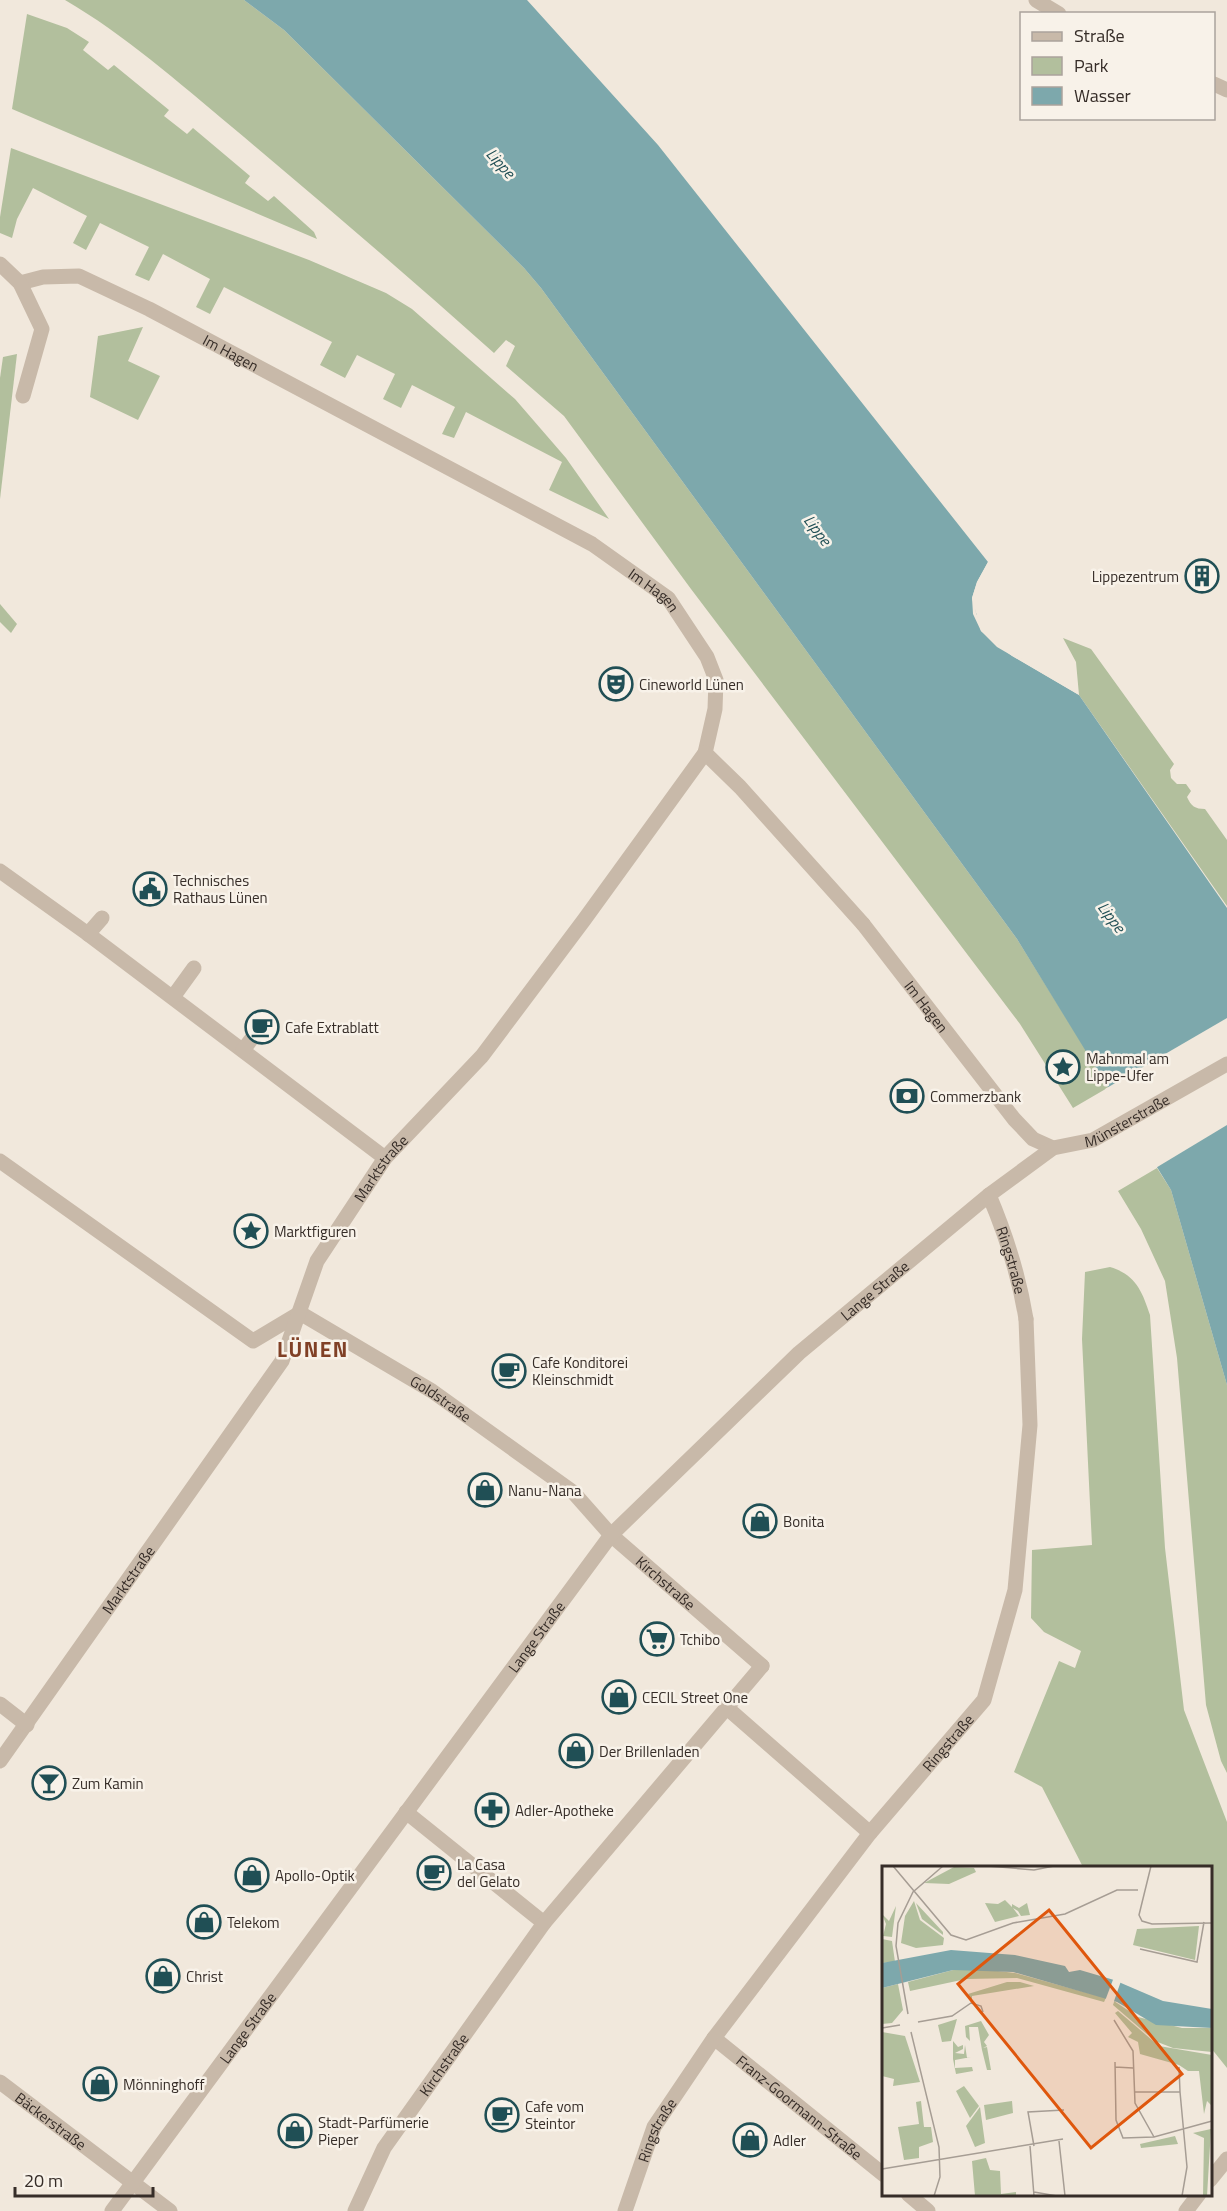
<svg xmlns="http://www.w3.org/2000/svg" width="1227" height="2211" viewBox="0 0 1227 2211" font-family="'Titillium Web',sans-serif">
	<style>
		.green { fill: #b2bf9d }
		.water { fill: #7da8ac }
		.pier { fill: #f1e8dc }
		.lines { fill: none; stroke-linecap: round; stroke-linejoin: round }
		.service { stroke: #c8b9a9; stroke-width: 15 }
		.pedestrian { stroke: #c8b9a9; stroke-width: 15 }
		.minor { stroke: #c8b9a9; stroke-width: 15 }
		.labels { text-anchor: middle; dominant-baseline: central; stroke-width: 5; stroke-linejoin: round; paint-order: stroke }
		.street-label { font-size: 15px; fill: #362d28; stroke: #f8f2e9 }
		.poi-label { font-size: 15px; fill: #362d28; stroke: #f8f2e9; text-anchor: start }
		.water-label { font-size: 16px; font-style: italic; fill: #204f55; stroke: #f8f2e9 }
		.district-label { font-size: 21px; font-weight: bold; letter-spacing: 1.5px; fill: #804026; stroke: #f8f2e9 }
		.inset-road { fill: none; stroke: #a69d94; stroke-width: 1.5 }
		.view { fill: #df570d; fill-opacity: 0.15; stroke: #df570d; stroke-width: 3 }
		.inset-edge { fill: none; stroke: #362d28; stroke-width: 3 }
	</style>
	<rect width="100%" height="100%" fill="#f1e8dc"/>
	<g class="green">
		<path d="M65,0H244L284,30L524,268L541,288L1017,939L1109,1087L1073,1108L1020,1024L691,589L564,416L506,366L515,346L506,340L494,353C408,276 320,201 232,127C178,82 125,35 65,0Z"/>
		<polygon points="27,14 67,28 89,42 83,50 108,70 114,65 169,110 164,116 187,134 193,128 250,176 245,183 268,201 274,196 314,232 317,239 12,109"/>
		<polygon points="11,148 309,260 386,293 412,309 515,399 566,458 609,519 549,490 562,462 466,412 454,438 442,434 455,407 412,385 401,408 383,399 395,374 357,355 345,378 320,365 332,342 224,287 210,314 196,307 210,279 163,254 149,281 135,275 149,247 100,223 86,250 73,243 87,216 33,188 17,219 12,238 0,233 0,217"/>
		<polygon points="143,327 128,361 160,376 138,420 90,397 98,336"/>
		<polygon points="17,354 0,499 0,378 3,357"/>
		<polygon points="0,604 17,624 11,633 0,622"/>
		<path d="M1063,638L1091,649L1174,764L1170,770L1171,778L1177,784H1186L1191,791L1187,797C1191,806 1195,809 1205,809L1227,840V906L1079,695L1076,662Z"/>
		<polygon points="1157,1168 1171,1190 1227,1385 1227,1773 1221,1761 1206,1705 1177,1358 1165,1281 1141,1229 1118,1191"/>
		<path d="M1110,1267C1136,1275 1142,1291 1150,1315L1165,1548L1184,1710L1227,1822V2068L1211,2048L1210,1868L1083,1867L1042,1787L1014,1772L1059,1661L1075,1668L1081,1651L1044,1632L1031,1618L1032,1550L1092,1545L1082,1339L1085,1272Z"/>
	</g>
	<polygon class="water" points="244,0 527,0 658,145 988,562 977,582 972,598 981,631 1012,656 1079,695 1227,908 1227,1385 1171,1190 1017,939 541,288 524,268 284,30"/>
	<g class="pier">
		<polygon points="988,562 990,564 980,583 975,599 976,613 983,629 998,644 1077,691 1079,695 997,647 981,631 973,614 972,598 977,582"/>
		<polygon points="1227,1018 1227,1125 1154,1169 1105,1089"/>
	</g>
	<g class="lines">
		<path class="service" id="s1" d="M20,283L43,277L79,276L149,309L592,544L668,598L707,657L716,680L715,709L705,753L740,787L863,924"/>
		<g class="pedestrian">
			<polyline points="0,871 88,934 385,1158"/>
			<path id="s2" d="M863,924L1014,1119L1033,1139L1053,1148"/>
			<polyline points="88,934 102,918"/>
			<polyline points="173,997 194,968"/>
			<polyline points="243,1050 253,1037"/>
			<path id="s3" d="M0,1161L253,1341L300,1313L432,1391L573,1492L611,1535L762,1666"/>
			<path id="s4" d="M989,1195C1006,1235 1019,1276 1026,1319"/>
			<path id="s5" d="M0,1761L282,1361L317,1261L385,1158L482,1056L584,920L705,753"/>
			<polyline points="406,1812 544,1923"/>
			<path id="s6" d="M0,2082L170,2211"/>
			<path id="s7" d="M112,2211L611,1535L799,1353L989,1195L1053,1148L1093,1140L1227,1064"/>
		</g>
		<g class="minor">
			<polyline points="1036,0 1059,14"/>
			<polyline points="1214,84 1227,90"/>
			<polyline points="0,264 20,283 42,329 23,396"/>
			<polyline points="0,1704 27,1725"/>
			<polyline points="726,1707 870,1833"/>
			<path id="s8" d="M714,2038L884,2175"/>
			<polyline points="1210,2180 1227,2159"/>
			<polyline points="908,2194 928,2211"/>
			<path id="s9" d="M355,2211L384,2148L544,1923L762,1666"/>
			<path id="s10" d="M625,2211L654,2127L714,2038L870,1833L984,1700L1015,1590L1030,1425L1026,1319"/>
			<polyline points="1186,2211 1199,2194"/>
		</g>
	</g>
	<defs>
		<g id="building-ring" transform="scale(1.725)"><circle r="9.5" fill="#f8f2e9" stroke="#204f55" stroke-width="1.5"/><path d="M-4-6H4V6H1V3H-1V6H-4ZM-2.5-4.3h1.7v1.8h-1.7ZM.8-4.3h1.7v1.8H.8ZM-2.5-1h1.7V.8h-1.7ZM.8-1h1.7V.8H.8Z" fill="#204f55"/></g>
		<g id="theatre-ring" transform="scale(1.725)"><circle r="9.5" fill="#f8f2e9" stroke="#204f55" stroke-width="1.5"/><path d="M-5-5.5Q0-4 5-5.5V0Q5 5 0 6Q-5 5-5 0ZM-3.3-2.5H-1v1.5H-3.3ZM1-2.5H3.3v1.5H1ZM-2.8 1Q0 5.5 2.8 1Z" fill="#204f55"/></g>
		<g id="civic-ring" transform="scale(1.725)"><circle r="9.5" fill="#f8f2e9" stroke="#204f55" stroke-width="1.5"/><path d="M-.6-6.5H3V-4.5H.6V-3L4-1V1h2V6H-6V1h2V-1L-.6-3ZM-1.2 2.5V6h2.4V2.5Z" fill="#204f55"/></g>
		<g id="cafe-ring" transform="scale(1.725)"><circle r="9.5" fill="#f8f2e9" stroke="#204f55" stroke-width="1.5"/><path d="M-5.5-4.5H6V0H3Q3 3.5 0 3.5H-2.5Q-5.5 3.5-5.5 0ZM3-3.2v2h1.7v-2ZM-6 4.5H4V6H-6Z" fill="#204f55"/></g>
		<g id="sight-ring" transform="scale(1.725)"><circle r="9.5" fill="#f8f2e9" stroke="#204f55" stroke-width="1.5"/><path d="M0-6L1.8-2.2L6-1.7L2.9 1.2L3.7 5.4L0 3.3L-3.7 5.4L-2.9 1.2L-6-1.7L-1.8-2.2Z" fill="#204f55"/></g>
		<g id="bank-ring" transform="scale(1.725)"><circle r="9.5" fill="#f8f2e9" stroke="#204f55" stroke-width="1.5"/><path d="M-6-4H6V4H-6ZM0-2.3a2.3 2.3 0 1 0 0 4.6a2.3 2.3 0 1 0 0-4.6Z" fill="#204f55"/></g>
		<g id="shop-ring" transform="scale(1.725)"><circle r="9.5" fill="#f8f2e9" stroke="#204f55" stroke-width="1.5"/><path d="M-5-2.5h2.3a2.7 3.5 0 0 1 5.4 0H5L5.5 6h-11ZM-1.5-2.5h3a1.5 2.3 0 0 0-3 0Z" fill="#204f55"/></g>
		<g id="supermarket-ring" transform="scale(1.725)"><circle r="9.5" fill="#f8f2e9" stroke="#204f55" stroke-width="1.5"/><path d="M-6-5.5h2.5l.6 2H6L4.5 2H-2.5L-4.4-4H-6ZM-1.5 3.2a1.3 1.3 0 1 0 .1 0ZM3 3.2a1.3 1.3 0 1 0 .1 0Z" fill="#204f55"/></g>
		<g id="bar-ring" transform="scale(1.725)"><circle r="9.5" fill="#f8f2e9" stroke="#204f55" stroke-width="1.5"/><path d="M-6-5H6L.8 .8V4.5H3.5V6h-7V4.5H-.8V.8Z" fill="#204f55"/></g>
		<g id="pharmacy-ring" transform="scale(1.725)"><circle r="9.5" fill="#f8f2e9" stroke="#204f55" stroke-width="1.5"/><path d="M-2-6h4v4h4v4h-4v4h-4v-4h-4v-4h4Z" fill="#204f55"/></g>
	</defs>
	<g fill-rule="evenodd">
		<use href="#building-ring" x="1202" y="576"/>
		<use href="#theatre-ring" x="616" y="684"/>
		<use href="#civic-ring" x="150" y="889"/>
		<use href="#cafe-ring" x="262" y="1027"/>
		<use href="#sight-ring" x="1063" y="1067"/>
		<use href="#bank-ring" x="907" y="1096"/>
		<use href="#sight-ring" x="251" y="1231"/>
		<use href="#cafe-ring" x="509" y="1371"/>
		<use href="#shop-ring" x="485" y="1490"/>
		<use href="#shop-ring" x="760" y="1521"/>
		<use href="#supermarket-ring" x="657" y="1639"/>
		<use href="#shop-ring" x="619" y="1697"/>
		<use href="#shop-ring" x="576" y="1751"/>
		<use href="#bar-ring" x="49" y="1783"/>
		<use href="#pharmacy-ring" x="492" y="1810"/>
		<use href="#cafe-ring" x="434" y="1873"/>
		<use href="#shop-ring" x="252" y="1875"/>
		<use href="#shop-ring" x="204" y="1922"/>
		<use href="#shop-ring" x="163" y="1976"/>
		<use href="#shop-ring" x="100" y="2084"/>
		<use href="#cafe-ring" x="502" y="2115"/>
		<use href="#shop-ring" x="295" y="2131"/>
		<use href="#shop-ring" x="750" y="2140"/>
	</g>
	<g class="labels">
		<g class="street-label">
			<text stroke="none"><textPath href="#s1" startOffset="230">Im Hagen</textPath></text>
			<text stroke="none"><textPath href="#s1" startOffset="716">Im Hagen</textPath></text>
			<text stroke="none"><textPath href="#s2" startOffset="104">Im Hagen</textPath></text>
			<text stroke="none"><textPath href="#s7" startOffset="1508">Münsterstraße</textPath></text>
			<text stroke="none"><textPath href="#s5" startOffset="708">Marktstraße</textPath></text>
			<text stroke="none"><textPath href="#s4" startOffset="69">Ringstraße</textPath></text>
			<text stroke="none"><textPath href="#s7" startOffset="1200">Lange Straße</textPath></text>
			<text stroke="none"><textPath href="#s3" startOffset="530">Goldstraße</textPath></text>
			<text stroke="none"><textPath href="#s5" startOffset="222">Marktstraße</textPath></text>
			<text stroke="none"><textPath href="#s3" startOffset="822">Kirchstraße</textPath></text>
			<text stroke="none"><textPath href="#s7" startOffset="714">Lange Straße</textPath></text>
			<text stroke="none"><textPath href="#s10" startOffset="573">Ringstraße</textPath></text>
			<text stroke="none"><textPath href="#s7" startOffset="228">Lange Straße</textPath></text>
			<text stroke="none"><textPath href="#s9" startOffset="172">Kirchstraße</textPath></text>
			<text stroke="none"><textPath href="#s8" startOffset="110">Franz-Goormann-Straße</textPath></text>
			<text stroke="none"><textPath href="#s6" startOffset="64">Bäckerstraße</textPath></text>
			<text stroke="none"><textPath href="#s10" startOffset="87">Ringstraße</textPath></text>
		</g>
		<g class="poi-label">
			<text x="1179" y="576" text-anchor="end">Lippezentrum</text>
			<text x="639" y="684">Cineworld Lünen</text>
			<text x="173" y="880">Technisches<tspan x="173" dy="17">Rathaus Lünen</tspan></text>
			<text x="285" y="1027">Cafe Extrablatt</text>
			<text x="1086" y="1058">Mahnmal am<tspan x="1086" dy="17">Lippe-Ufer</tspan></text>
			<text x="930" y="1096">Commerzbank</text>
			<text x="274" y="1231">Marktfiguren</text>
			<text x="532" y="1362">Cafe Konditorei<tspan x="532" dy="17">Kleinschmidt</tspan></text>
			<text x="508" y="1490">Nanu-Nana</text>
			<text x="783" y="1521">Bonita</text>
			<text x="680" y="1639">Tchibo</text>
			<text x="642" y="1697">CECIL Street One</text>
			<text x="599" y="1751">Der Brillenladen</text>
			<text x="72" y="1783">Zum Kamin</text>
			<text x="515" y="1810">Adler-Apotheke</text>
			<text x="457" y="1864">La Casa<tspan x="457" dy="17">del Gelato</tspan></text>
			<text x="275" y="1875">Apollo-Optik</text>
			<text x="227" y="1922">Telekom</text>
			<text x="186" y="1976">Christ</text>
			<text x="123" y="2084">Mönninghoff</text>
			<text x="525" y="2106">Cafe vom<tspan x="525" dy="17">Steintor</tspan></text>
			<text x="318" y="2122">Stadt-Parfümerie<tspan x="318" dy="17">Pieper</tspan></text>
			<text x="773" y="2140">Adler</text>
		</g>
		<g class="water-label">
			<text transform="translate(501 163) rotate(48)">Lippe</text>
			<text transform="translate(818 530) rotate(53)">Lippe</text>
			<text transform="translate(1112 917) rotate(53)">Lippe</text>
		</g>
		<g class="district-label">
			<text x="313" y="1349">LÜNEN</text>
		</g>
	</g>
	<g transform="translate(882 1866)">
		<rect width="330" height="330" fill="#f1e8dc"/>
		<path d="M72,1L92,2L94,6L67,18L42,17ZM123,34L130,41V38L137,42L145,37L148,49L139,50L136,45L131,42L137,50L113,56L103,37L116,38ZM32,35L38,54L62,72L61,79L34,82L19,77L23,50ZM34,37L61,66V69L40,53ZM14,40L10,71L1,70L4,58L0,48L7,55ZM317,60L313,94L251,79L255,63ZM0,73L10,75L13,96L0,97ZM99,103L133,107L224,132L222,136L135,112L84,113L28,125L26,116L71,104ZM125,116H138L152,120L90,130V135L86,128ZM16,118L21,144L10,157L0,158V122ZM232,135L256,151L300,162H330V186L291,182L273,175L231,139ZM236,145L277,180L330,189V240L325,235L322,248L317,205H306L297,199L258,188L256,176L246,171L250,167L233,147ZM75,153L69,175L60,176L56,159ZM99,155L107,169L102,176L105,180L101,182L105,181L109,204H105L100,184L96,161H87L88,175L84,171L83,160ZM0,166L23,170L38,216L11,220L12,213L0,210ZM71,175L76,181L81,179V183L73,187L82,188L83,179L85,192L89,191L73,194V202L90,201L91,205L74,208L71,193ZM82,220L97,240L88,252L74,225ZM39,235L42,261H49L51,276L37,281V292L22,294L16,261L37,258L34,236ZM130,235L131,247L104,254L102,239ZM98,241L103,277L93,281L84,260ZM329,263L325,330H321L322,272L311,267ZM293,270L296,278L259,282L258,278ZM104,292L108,304L118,305L119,328L134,326V330H93L90,295Z" fill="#b2bf9d"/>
		<path d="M69,84L133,89L183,100L187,106L198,104L232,114L281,135L330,143V162L274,159L235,136L131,106L71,104L0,122V97Z" fill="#7da8ac"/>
		<path d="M232,111L239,115L231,138L223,135Z" fill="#f1e8dc"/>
		<path class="inset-road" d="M11,0L69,69L84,74L131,57L183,48L235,24H256M106,0L152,4L172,0M269,0L257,49L260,55L270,58L330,57M258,83L315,96L322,56M26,148L14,80L16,57L31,26L61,0M232,154L251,185L253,237L272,271M36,156L70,150L89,137L99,140L101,146M0,162L18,159M29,166L57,281L58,311L52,330M233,196L234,254L241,272L272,271L330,255M233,201L251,202M297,201L298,226M252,226H298L305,301L300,330M177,275L183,330M148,280L152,330M152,280L146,246L182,244M0,303L181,273M152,326L175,330"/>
		<path class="view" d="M167,44L300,208L209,282L76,118Z"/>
		<rect width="330" height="330" class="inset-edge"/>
	</g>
	<rect x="1020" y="12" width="195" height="108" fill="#f8f2e9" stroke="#aaa39c" stroke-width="1.5"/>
	<rect x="1032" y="32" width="30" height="9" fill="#c8b9a9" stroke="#aaa39c" stroke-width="1.5"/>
	<text x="1074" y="42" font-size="18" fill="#362d28">Straße</text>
	<rect x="1032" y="57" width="30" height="18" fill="#b2bf9d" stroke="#aaa39c" stroke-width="1.5"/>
	<text x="1074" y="72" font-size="18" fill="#362d28">Park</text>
	<rect x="1032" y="87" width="30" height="18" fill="#7da8ac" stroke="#aaa39c" stroke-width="1.5"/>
	<text x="1074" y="102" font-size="18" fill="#362d28">Wasser</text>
	<path d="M15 2187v9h138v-9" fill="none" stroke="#362d28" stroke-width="3"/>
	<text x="24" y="2187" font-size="18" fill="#362d28" stroke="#f8f2e9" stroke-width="4.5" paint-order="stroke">20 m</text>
</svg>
